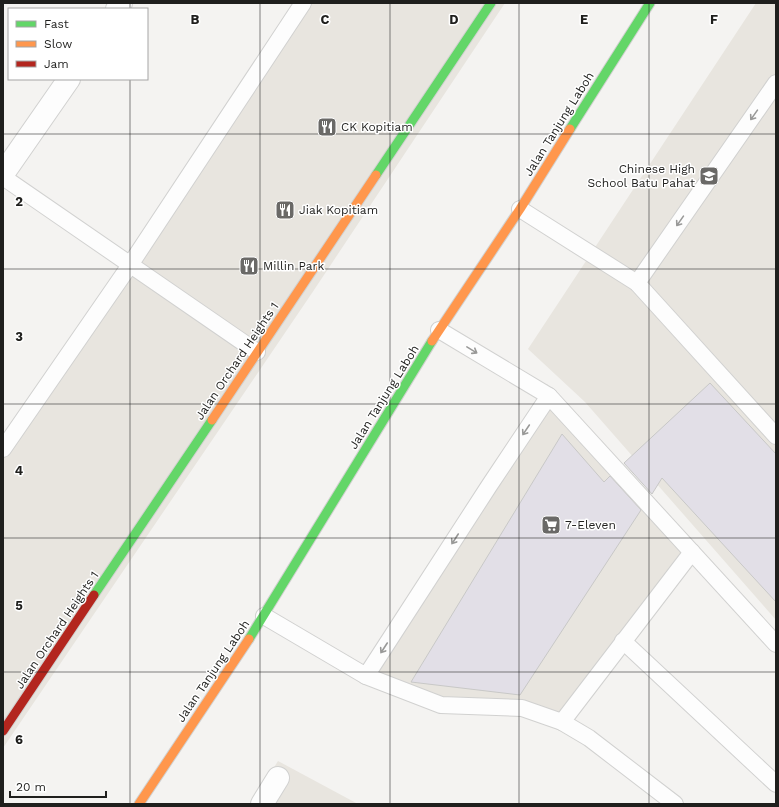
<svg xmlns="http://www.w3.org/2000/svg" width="779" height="807" viewBox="0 0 779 807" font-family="'Work Sans',sans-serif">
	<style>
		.built { fill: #e8e5df }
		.building { fill: #e2dfe7; stroke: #c8c8c7 }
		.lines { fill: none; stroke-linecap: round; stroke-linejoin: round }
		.lane-casing { stroke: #d1d1d0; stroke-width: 18 }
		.street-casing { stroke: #d1d1d0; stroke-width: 24 }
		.fast-casing { stroke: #d1d1d0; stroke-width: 11 }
		.slow-casing { stroke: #d1d1d0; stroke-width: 11 }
		.jam-casing { stroke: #d1d1d0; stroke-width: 11 }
		.lane { stroke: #fdfdfd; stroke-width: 16 }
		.street { stroke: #fdfdfd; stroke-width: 22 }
		.fast { stroke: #63d668; stroke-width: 9 }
		.slow { stroke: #ff974d; stroke-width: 9 }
		.jam { stroke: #b3261e; stroke-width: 9 }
		.oneway { stroke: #999998 }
		.grid { fill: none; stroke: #1f1f1d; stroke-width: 1; stroke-opacity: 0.55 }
		.labels { text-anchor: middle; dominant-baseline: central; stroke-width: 3; stroke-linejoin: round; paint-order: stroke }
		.street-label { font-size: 12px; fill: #1f1f1d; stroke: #fff }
		.poi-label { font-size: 12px; fill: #1f1f1d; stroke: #fff; text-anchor: start }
		.grid-label { font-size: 13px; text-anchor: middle; font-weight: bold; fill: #1f1f1d; stroke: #fff; stroke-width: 3; stroke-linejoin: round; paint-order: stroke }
	</style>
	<rect width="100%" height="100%" fill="#f4f3f1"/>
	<g class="built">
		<polygon points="294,3 505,3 312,293 3,748 3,436 169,195"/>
		<polygon points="756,3 776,3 776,620 585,402 528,349"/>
		<polygon points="547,384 691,541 552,726 518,715 439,713 357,680"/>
		<polygon points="278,761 358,804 251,804"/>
	</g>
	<g class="building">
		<polygon points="710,383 776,454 776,602 662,478 652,494 624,463"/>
		<polygon points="562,434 604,482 610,476 641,510 520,695 411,682"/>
	</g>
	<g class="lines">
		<g class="lane-casing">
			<g id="lane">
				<polyline points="3,177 257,352"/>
				<polyline points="520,209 637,283 776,436"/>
				<polyline points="637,283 776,83"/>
				<polyline points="549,396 776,644"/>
				<polyline points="3,449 130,265 303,3"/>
				<polyline points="264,616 366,676 489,486 549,396 439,330"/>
				<polyline points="623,641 776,784"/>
				<polyline points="366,676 441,705 522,708 562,722 589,738 675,804"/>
				<polyline points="562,722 692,552"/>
			</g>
		</g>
		<g class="street-casing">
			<g id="street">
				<polyline points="117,9 121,3"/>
				<polyline points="3,174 69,79"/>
				<polyline points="262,804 278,778"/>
			</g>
		</g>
		<g class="fast-casing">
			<g id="fast">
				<polyline points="570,129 650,3"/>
				<polyline points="376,175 491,3"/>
				<polyline points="94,595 212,420"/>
				<polyline points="249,639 432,341"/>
			</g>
		</g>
		<g class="slow-casing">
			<g id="slow">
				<polyline points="432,341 520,209 570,129"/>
				<polyline points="212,420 376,175"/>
				<polyline points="139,804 249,639"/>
			</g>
		</g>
		<g class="jam-casing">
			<polyline id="jam" points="3,731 94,595"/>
		</g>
		<use href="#lane" class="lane"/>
		<use href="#street" class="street"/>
		<use href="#fast" class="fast"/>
		<use href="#slow" class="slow"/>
		<use href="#jam" class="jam"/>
	</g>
	<defs><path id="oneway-shaft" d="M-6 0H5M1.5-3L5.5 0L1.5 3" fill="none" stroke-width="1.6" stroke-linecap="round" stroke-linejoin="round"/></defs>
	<g class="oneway">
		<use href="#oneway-shaft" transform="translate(754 115) rotate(125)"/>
		<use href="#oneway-shaft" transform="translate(680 221) rotate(125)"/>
		<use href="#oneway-shaft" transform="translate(472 350) rotate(31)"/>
		<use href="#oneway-shaft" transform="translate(526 430) rotate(124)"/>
		<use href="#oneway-shaft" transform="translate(455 539) rotate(123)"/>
		<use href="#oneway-shaft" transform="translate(384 648) rotate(123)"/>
	</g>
	<path class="grid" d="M130,3V9M260,3V804M390,3V804M519,3V804M649,3V804M130,79V804M3,134H776M3,269H776M3,404H776M3,538H776M3,672H776"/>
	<defs>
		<g id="restaurant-square" transform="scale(1)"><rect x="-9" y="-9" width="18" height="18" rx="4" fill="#6a6967" stroke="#fff"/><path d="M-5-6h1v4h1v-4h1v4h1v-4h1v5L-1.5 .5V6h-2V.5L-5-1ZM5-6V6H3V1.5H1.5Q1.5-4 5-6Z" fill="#fff"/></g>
		<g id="school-square" transform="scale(1)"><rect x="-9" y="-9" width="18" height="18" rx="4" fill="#6a6967" stroke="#fff"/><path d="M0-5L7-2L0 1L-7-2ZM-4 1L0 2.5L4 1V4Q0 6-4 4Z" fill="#fff"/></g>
		<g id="supermarket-square" transform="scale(1)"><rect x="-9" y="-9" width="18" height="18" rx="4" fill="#6a6967" stroke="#fff"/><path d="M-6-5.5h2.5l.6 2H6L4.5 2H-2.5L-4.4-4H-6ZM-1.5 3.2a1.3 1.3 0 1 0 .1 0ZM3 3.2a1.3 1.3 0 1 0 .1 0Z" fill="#fff"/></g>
	</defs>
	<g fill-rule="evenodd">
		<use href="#restaurant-square" x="327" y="127"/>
		<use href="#school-square" x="709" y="176"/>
		<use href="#restaurant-square" x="285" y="210"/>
		<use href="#restaurant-square" x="249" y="266"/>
		<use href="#supermarket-square" x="551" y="525"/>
	</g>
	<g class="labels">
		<g class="street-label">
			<text transform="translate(559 124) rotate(-58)">Jalan Tanjung Laboh</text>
			<text transform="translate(237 361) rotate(-56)">Jalan Orchard Heights 1</text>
			<text transform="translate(384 397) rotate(-58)">Jalan Tanjung Laboh</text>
			<text transform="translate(57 630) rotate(-56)">Jalan Orchard Heights 1</text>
			<text transform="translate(213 671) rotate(-56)">Jalan Tanjung Laboh</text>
		</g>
		<g class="poi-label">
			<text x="341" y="127">CK Kopitiam</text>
			<text x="695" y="169" text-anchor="end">Chinese High<tspan x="695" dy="14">School Batu Pahat</tspan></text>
			<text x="299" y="210">Jiak Kopitiam</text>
			<text x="263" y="266">Millin Park</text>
			<text x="565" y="525">7-Eleven</text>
		</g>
	</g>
	<g class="grid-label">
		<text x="195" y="24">B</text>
		<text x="325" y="24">C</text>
		<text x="454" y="24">D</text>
		<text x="584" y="24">E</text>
		<text x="714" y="24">F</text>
		<text x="19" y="206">2</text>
		<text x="19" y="341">3</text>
		<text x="19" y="475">4</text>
		<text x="19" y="610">5</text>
		<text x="19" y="744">6</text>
	</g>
	<rect width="779" height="807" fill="none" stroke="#1f1f1d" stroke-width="8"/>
	<rect x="8" y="8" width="140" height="72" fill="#ffffff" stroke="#a5a5a5"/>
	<rect x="16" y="21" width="20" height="6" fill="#63d668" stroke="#a5a5a5"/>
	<text x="44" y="28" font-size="12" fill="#1f1f1d">Fast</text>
	<rect x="16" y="41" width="20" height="6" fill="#ff974d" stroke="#a5a5a5"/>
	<text x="44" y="48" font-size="12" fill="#1f1f1d">Slow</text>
	<rect x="16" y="61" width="20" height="6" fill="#b3261e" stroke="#a5a5a5"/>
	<text x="44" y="68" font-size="12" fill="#1f1f1d">Jam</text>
	<path d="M10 791v6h96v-6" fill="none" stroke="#1f1f1d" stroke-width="2"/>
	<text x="16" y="791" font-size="12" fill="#1f1f1d" stroke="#ffffff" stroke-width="3" paint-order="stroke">20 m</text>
</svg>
